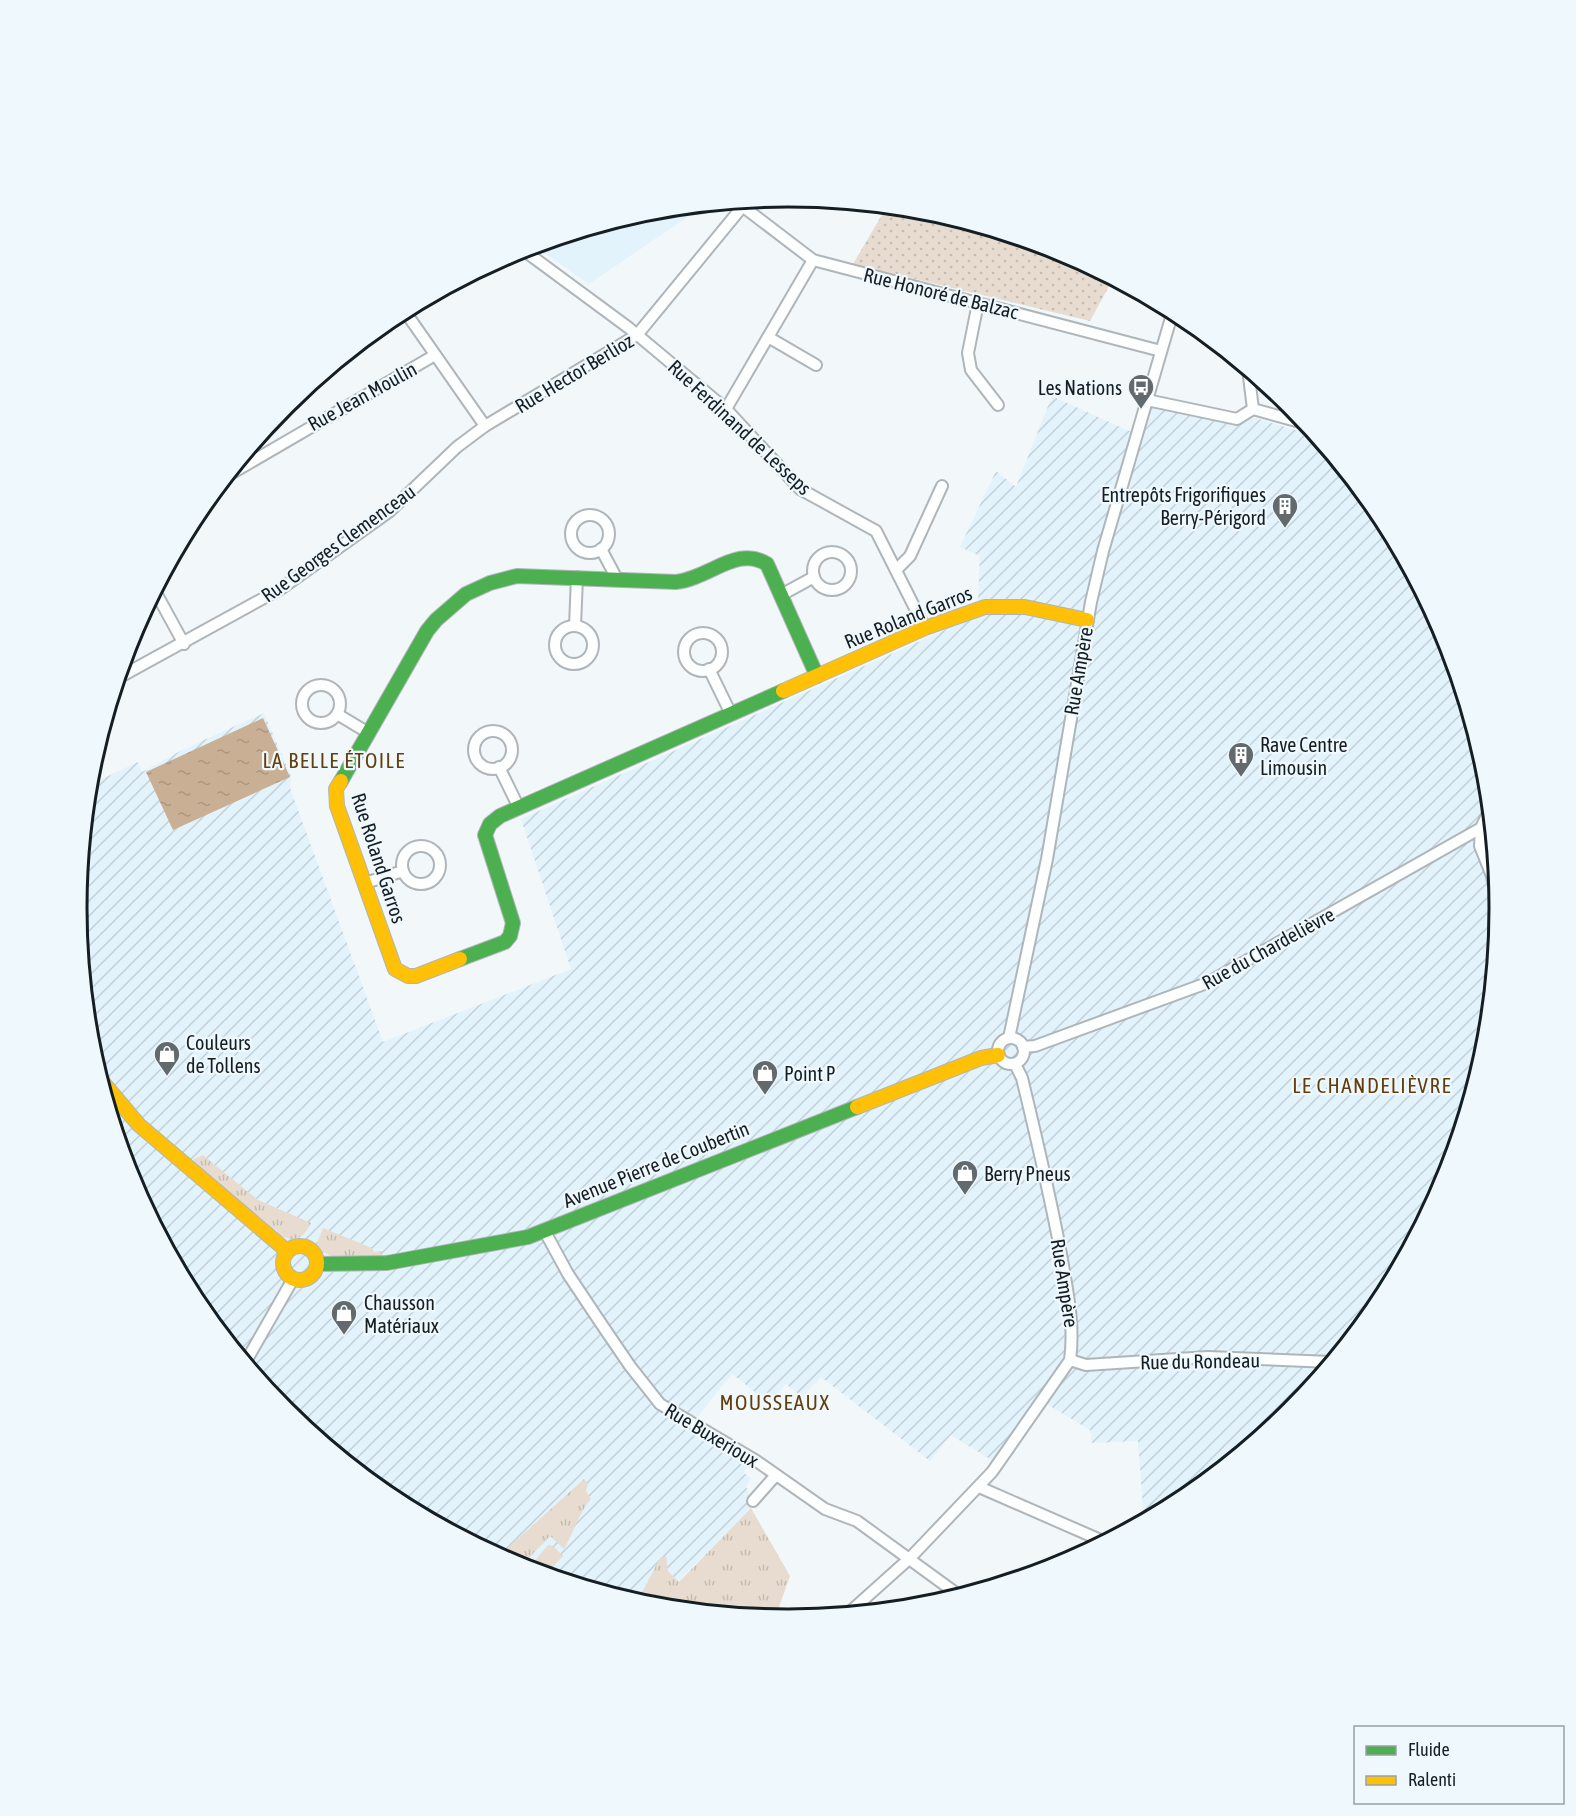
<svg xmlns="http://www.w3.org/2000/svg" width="1576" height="1816" viewBox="0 0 1576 1816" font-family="'Asap Condensed',sans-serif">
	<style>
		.built { fill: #e3f3fc }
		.industrial { fill: url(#industrial-furrows) }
		.grass { fill: url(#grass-tufts) }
		.park { fill: url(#park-dots) }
		.water { fill: url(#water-ripples) }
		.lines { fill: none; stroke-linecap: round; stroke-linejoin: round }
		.street-casing { stroke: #afb6ba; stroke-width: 14 }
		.fast-casing { stroke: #afb6ba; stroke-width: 16 }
		.slow-casing { stroke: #afb6ba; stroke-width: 16 }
		.street { stroke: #fdfefe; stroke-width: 10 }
		.fast { stroke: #4caf50; stroke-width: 14 }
		.slow { stroke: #ffc107; stroke-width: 14 }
		.labels { text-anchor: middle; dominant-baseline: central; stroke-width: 4.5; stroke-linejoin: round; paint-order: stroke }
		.street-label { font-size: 20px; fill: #151e22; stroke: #eff8fd }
		.poi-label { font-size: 20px; fill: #151e22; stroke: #eff8fd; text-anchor: start }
		.neighbourhood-label { font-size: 21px; letter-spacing: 1.5px; fill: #633e0d; stroke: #eff8fd }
		.rim { fill: none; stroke: #151e22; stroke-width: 3 }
	</style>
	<defs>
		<pattern id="industrial-furrows" width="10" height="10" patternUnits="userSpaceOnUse" patternTransform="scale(1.5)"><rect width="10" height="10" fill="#e3f3fc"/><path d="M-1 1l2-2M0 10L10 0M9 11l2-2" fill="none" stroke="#c2d0d8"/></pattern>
		<pattern id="grass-tufts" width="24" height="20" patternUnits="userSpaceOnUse" patternTransform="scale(1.5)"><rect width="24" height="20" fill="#e7dccf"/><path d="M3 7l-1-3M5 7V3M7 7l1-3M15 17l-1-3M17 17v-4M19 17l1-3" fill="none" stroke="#c5bcb1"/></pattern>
		<pattern id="park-dots" width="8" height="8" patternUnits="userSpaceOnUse" patternTransform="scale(1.5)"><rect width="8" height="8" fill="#e7dccf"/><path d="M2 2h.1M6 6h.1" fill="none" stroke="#c5bcb1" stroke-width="1.8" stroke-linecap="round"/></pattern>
		<pattern id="water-ripples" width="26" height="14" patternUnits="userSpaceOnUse" patternTransform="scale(1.5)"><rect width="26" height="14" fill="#c9af94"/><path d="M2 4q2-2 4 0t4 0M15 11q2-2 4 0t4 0" fill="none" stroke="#ac967f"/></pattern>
	</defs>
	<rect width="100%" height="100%" fill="#f2f7fa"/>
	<polygon class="built" points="705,205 589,284 533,245 650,210"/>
	<polygon class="industrial" points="1052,396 1140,436 1149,406 1231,424 1255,418 1316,436 1380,513 1445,636 1486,770 1499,908 1486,1047 1445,1181 1379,1304 1291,1411 1183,1500 1144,1521 1138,1441 1092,1443 1090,1430 1045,1403 1003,1467 951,1435 930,1461 821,1377 802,1397 786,1384 769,1403 732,1374 698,1416 675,1420 750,1462 744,1473 751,1478 746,1487 753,1501 757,1502 654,1606 515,1565 485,1546 482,1547 392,1499 285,1411 196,1303 131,1180 90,1046 77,908 89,785 138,762 142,772 182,750 264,713 291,776 290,788 383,1042 571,969 521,819 945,630 978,601 980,556 960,547 996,471 1016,487"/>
	<g class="grass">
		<path d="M203,1155L258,1200L311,1223C302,1240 295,1243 277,1234V1231L271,1227L268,1228L194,1166V1159Z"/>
		<path d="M323,1228L372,1248L374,1252L381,1251L382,1254C368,1264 324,1263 317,1243Z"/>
		<path d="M584,1479L588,1484L586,1491L591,1499C578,1514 574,1532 564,1549L550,1536L523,1564L528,1569L482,1547L485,1545L499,1556Z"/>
		<polygon points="751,1508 790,1576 775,1618 649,1606 637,1602 660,1558 666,1556 668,1571 679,1582"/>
		<polygon points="548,1545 553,1546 563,1556 546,1574 539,1572 532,1564"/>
	</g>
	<polygon class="park" points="883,206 927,210 1061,251 1113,279 1090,321 853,264 886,208"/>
	<polygon class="water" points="263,718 290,777 173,830 146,772"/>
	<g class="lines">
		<g class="street-casing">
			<g id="street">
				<polyline points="737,202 813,260 1161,351"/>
				<polyline points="522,249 629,328 726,409 800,489 876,531 925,628"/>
				<polyline points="978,303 968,353 971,370 998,405"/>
				<polyline points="404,310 485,426"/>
				<polyline points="768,337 816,365"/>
				<polyline points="1248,369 1253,409 1307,424"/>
				<polyline points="1147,400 1237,419 1253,409"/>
				<polyline points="726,409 813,260"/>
				<polyline points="227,476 435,355"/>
				<circle cx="590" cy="534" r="19"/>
				<polyline points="601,549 617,579"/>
				<circle cx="832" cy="571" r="19"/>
				<polyline points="896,570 910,556 942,486"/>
				<polyline points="155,591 184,644"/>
				<polyline points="781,595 814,577"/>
				<polyline points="575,626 577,577"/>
				<circle cx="574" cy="645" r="19"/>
				<circle cx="703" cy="652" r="19"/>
				<polyline points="709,669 731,714"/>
				<polyline points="118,678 282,588 390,511 457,447 485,426 637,335 747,201"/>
				<circle cx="321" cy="704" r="19"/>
				<polyline points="337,714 367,732"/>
				<circle cx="493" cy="750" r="19"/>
				<polyline points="499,767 519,808"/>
				<polyline points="1481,828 1480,846 1492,876 1499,913"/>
				<circle cx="421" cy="865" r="19"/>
				<polyline points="365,883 403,871"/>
				<circle cx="1011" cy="1051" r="13"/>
				<polyline points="1009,1038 1047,859 1091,602 1103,551 1173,311"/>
				<polyline points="1023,1047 1035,1046 1207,983 1481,828 1490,809"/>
				<polyline points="544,1230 568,1274 600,1322 630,1366 660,1404 755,1460 825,1509 857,1521 960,1596"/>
				<polyline points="1070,1360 1086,1365 1208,1357 1331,1362"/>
				<polyline points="245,1363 293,1279"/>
				<polyline points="979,1487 1105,1542"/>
				<polyline points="753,1501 776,1475"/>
				<path d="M852,1610L910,1558L992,1472L1070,1360C1075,1324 1067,1290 1061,1254C1050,1195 1036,1136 1022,1078L1015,1064"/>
			</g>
		</g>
		<g class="fast-casing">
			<g id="fast">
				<path d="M341,781L427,631L436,620L466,594L490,583L517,576L676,582C710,578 737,545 767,564L817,676"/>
				<polyline points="460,959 505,942 510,936 513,923 485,835 490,824 500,816 783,691"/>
				<polyline points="318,1264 387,1263 528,1237 857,1107"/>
			</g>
		</g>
		<g class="slow-casing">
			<g id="slow">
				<polyline points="783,691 925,628 985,607 1025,607 1087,620"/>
				<polyline points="341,781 336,789 337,806 395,969 408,976 416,976 460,959"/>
				<polyline points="100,1079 139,1125 287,1251"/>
				<polyline points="857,1107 981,1058 998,1055"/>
				<circle cx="300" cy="1263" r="17"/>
			</g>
		</g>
		<use href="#street" class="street"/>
		<use href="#fast" class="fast"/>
		<use href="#slow" class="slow"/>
	</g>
	<defs>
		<g id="bus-pin" transform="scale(1.35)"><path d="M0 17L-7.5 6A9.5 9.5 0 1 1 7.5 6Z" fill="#626a6e" stroke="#eff8fd"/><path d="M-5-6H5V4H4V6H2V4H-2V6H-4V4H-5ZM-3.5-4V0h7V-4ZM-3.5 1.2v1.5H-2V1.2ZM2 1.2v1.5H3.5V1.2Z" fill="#fff"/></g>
		<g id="building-pin" transform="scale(1.35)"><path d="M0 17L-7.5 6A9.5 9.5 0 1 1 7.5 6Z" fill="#626a6e" stroke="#eff8fd"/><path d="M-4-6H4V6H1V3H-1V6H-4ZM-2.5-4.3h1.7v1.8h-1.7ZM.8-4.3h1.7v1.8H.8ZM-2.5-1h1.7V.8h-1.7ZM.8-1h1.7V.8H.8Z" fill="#fff"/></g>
		<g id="shop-pin" transform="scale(1.35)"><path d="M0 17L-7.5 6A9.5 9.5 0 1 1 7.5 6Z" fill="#626a6e" stroke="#eff8fd"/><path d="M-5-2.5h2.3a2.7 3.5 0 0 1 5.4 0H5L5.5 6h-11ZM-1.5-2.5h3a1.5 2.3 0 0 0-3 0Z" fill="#fff"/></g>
	</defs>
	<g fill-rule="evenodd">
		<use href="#bus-pin" x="1141" y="387"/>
		<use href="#building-pin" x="1285" y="506"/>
		<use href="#building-pin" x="1241" y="755"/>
		<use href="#shop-pin" x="167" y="1054"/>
		<use href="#shop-pin" x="765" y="1073"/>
		<use href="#shop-pin" x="965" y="1173"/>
		<use href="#shop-pin" x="344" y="1313"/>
	</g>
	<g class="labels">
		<g class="street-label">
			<text transform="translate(941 293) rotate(14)">Rue Honoré de Balzac</text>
			<text transform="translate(574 373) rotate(-31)">Rue Hector Berlioz</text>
			<text transform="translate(362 396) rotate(-29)">Rue Jean Moulin</text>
			<text transform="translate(740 427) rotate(43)">Rue Ferdinand de Lesseps</text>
			<text transform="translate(338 543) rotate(-36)">Rue Georges Clemenceau</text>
			<text transform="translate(908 617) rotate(-22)">Rue Roland Garros</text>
			<text transform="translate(1078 671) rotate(-80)">Rue Ampère</text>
			<text transform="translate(379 858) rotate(72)">Rue Roland Garros</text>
			<text transform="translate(1268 948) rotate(-29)">Rue du Chardelièvre</text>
			<text transform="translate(656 1164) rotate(-22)">Avenue Pierre de Coubertin</text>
			<text transform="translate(1065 1283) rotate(81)">Rue Ampère</text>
			<text transform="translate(1200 1361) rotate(-1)">Rue du Rondeau</text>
			<text transform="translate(712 1435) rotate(31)">Rue Buxerioux</text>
		</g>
		<g class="poi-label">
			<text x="1122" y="387" text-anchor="end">Les Nations</text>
			<text x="1266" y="494" text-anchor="end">Entrepôts Frigorifiques<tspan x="1266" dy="23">Berry-Périgord</tspan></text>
			<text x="1260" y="744">Rave Centre<tspan x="1260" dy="23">Limousin</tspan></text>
			<text x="186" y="1042">Couleurs<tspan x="186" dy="23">de Tollens</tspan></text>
			<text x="784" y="1073">Point P</text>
			<text x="984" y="1173">Berry Pneus</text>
			<text x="364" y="1302">Chausson<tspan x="364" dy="23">Matériaux</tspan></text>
		</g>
		<g class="neighbourhood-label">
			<text x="334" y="760">LA BELLE ÉTOILE</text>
			<text x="1372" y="1085">LE CHANDELIÈVRE</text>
			<text x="775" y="1402">MOUSSEAUX</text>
		</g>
	</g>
	<path d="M0 0H1576V1816H0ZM87 908a701 701 0 1 1 1402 0a701 701 0 1 1-1402 0Z" fill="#eff8fd" fill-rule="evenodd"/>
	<path class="rim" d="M87 908a701 701 0 1 1 1402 0a701 701 0 1 1-1402 0Z"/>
	<rect x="1354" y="1726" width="210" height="78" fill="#eff8fd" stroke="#98a1a5" stroke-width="1.5"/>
	<rect x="1366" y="1746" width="30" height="9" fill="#4caf50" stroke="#98a1a5" stroke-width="1.5"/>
	<text x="1408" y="1756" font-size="18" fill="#151e22">Fluide</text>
	<rect x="1366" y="1776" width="30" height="9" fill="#ffc107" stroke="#98a1a5" stroke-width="1.5"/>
	<text x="1408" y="1786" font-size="18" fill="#151e22">Ralenti</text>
</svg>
